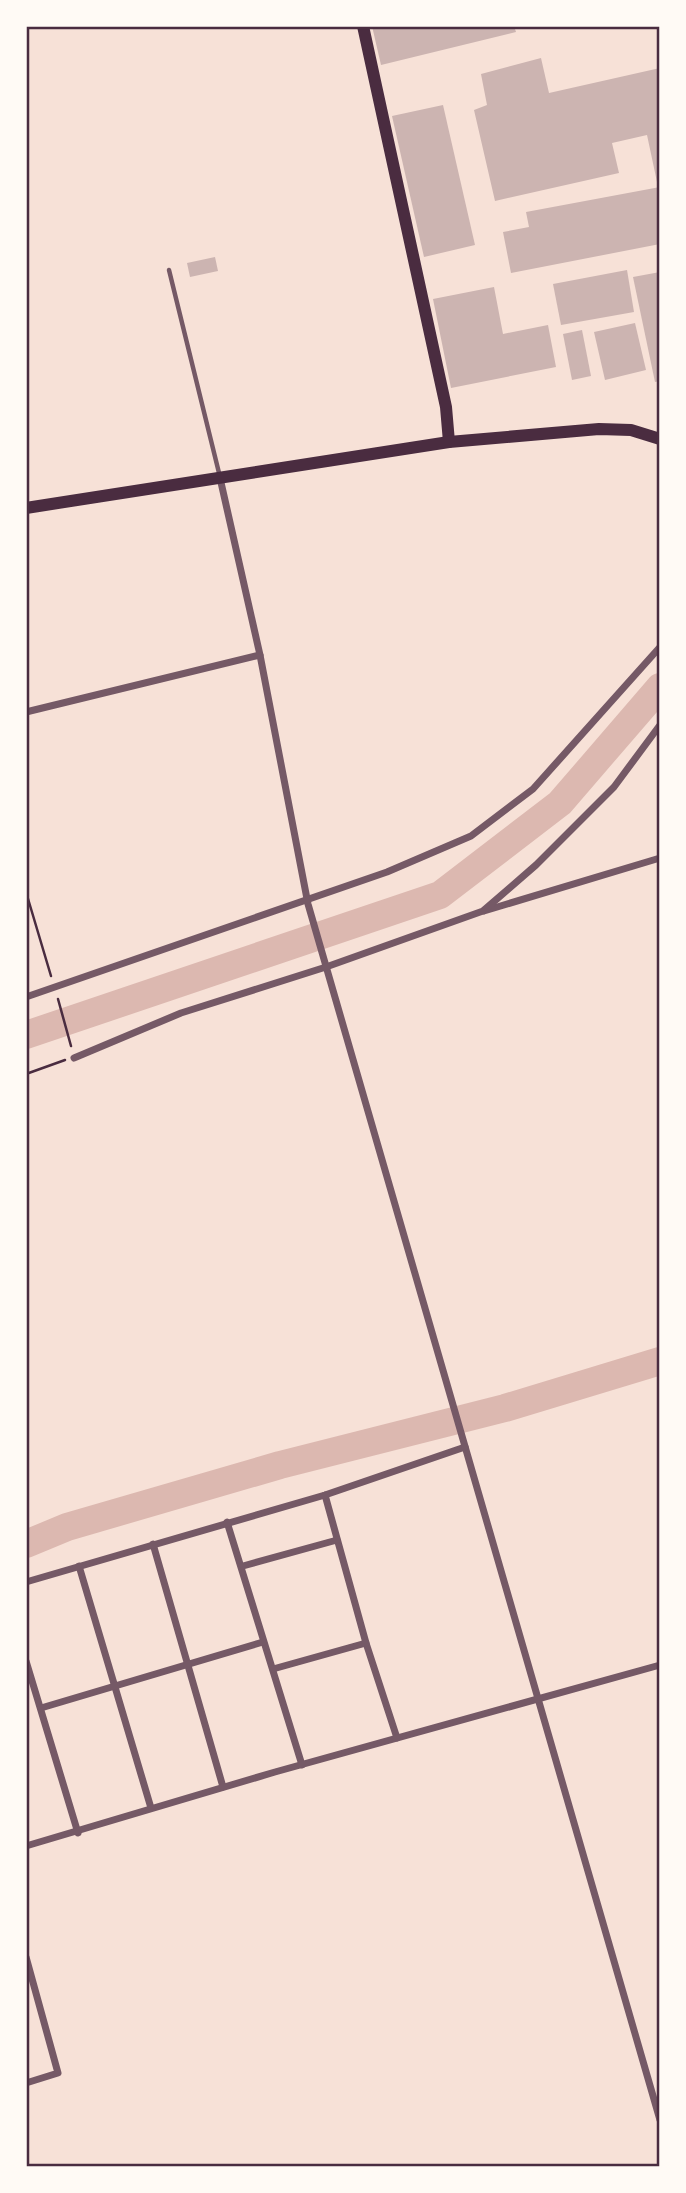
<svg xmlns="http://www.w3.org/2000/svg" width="686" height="2193" viewBox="0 0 686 2193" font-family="'Noto Sans',sans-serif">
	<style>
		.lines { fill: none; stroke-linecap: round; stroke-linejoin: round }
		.river { stroke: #dcb8b0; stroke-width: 28 }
		.building { fill: #ccb4b1 }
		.path { stroke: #4a2c40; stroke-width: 2.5 }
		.service { stroke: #755966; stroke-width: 4.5 }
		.minor { stroke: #755966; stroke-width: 7 }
		.secondary { stroke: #4a2c40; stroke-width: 12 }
		.neatline { fill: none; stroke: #4a2c40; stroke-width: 2.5 }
	</style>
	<rect width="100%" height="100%" fill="#f7e1d7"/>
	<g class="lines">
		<g class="river">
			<polyline points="26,1035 440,895 560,803 660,687"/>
			<polyline points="26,1544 67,1527 280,1465 505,1408 660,1361"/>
		</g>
	</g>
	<g class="building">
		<polygon points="372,26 514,26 516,32 381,65"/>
		<polygon points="541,58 549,93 660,68 660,181 657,182 647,135 612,143 619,173 495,201 474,110 487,105 481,74"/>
		<polygon points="443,105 475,245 424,257 392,116"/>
		<polygon points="660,187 660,244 511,273 503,232 529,227 526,212"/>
		<polygon points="215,257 218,271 190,277 187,263"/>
		<polygon points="627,270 634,312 561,325 553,284"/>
		<polygon points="660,272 660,381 655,382 633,277"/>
		<polygon points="494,287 503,334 548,325 556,367 451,388 433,299"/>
		<polygon points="635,323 646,370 605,380 594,332"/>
		<polygon points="582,330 591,376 572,380 563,334"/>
	</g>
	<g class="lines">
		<g class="path">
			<polyline points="26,892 51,976"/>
			<polyline points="58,999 71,1046"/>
			<polyline points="26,1074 65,1060"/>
		</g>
		<polyline class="service" points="169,270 220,477"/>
		<g class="minor">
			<polyline points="220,478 260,655 308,904 660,2120"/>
			<polyline points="26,712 260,655"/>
			<polyline points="484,911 660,858"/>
			<polyline points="26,997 387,872 471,836 533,789 660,647"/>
			<polyline points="74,1058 181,1013 326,967 483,911 536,865 614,787 660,725"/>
			<polyline points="325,1495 366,1643 397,1738"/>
			<polyline points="227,1522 302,1765"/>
			<polyline points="153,1544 223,1787"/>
			<polyline points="79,1566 151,1808"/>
			<polyline points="243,1566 337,1540"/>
			<polyline points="26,1582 325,1495 465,1447"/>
			<polyline points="26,1661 78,1833"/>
			<polyline points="273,1669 366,1643"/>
			<polyline points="41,1708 263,1642"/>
			<polyline points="26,1846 275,1772 660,1665"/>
			<polyline points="26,1957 58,2073 26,2083"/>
		</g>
		<g class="secondary">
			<polyline points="363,26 446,407 449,442"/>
			<polyline points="26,508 449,442 599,429 631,430 660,439"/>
		</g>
	</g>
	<rect width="686" height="2193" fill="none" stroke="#fffaf5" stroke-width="56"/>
	<rect x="28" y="28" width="630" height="2137" class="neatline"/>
</svg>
